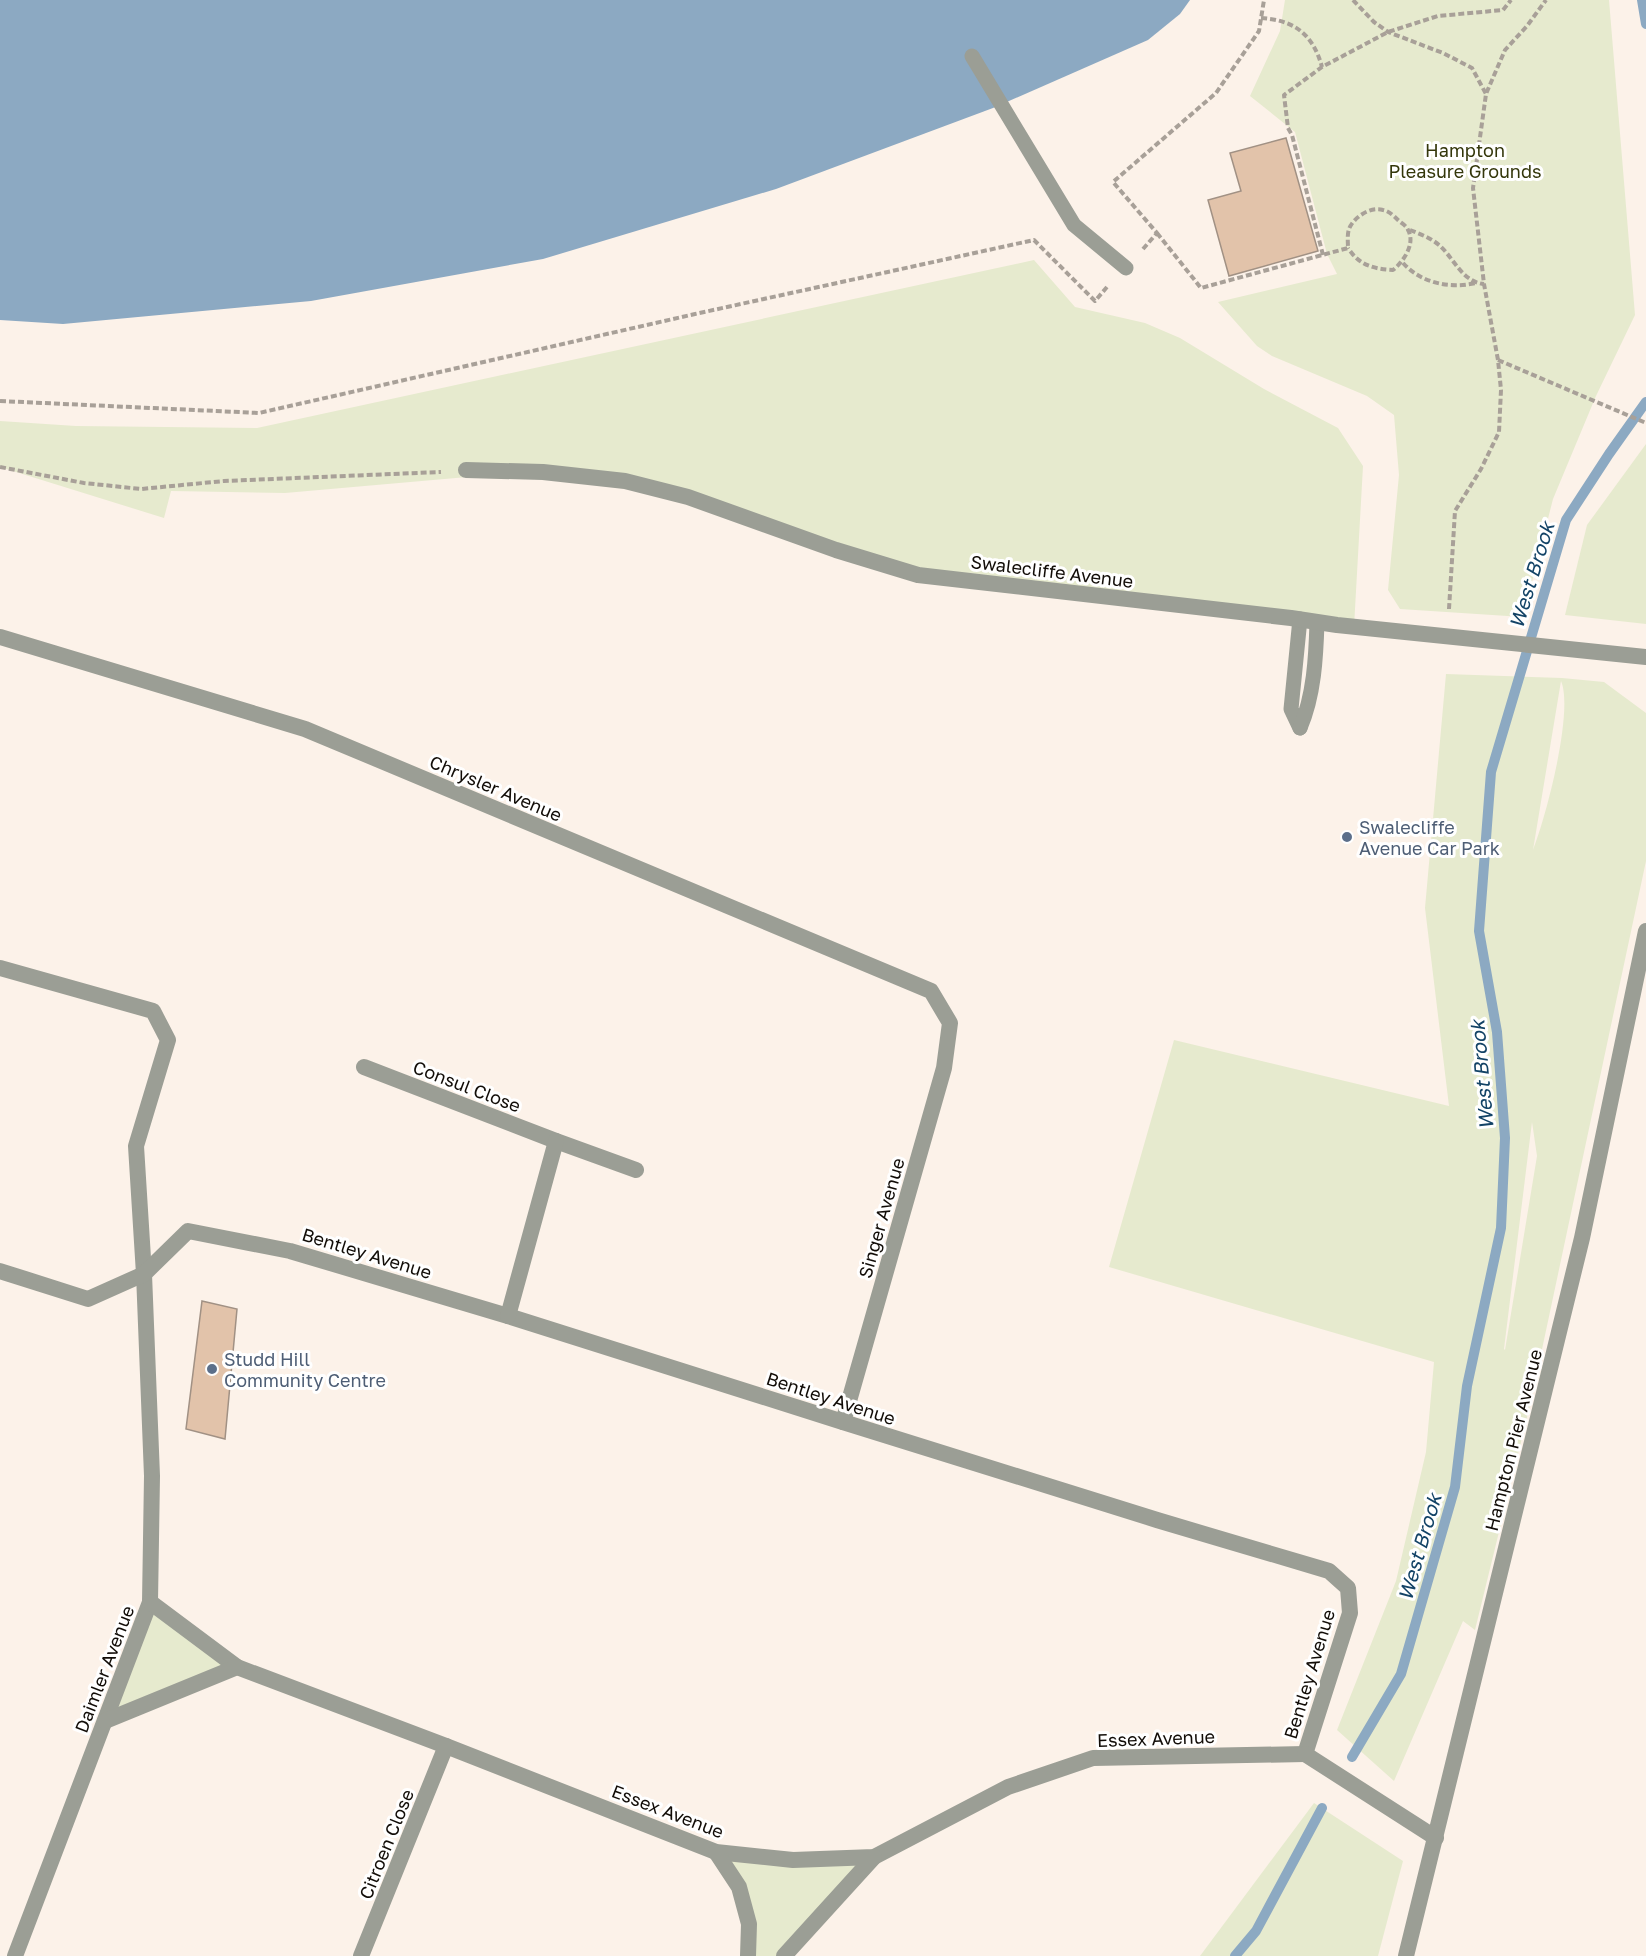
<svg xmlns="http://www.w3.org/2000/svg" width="1646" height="1956" viewBox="0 0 1646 1956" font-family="'Golos Text',sans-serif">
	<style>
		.green { fill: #e6eace; fill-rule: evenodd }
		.water { fill: #8ca9c2 }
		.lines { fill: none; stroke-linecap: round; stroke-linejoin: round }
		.stream { stroke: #8ca9c2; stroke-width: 10 }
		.building { fill: #e2c3aa; stroke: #a19184; stroke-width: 1.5 }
		.path { stroke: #a8a098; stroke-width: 4; stroke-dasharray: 6 3; stroke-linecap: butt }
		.service { stroke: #9b9e95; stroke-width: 15 }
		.minor { stroke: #9b9e95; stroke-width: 16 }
		.tertiary { stroke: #9b9e95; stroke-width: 16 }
		.service-dot { fill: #5c6f8a; stroke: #fff; stroke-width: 2 }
		.labels { text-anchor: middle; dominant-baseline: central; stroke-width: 6; stroke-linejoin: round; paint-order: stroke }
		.park-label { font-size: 18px; fill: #34370b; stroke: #fff }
		.street-label { font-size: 18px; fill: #110c07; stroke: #fff }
		.service-label { font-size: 18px; fill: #4e5e75; stroke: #fff; text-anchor: start }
		.water-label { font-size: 20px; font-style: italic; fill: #134366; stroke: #fff }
	</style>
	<rect width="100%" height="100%" fill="#fcf2e9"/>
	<g class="green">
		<polygon points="1285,0 1609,0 1635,315 1596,396 1553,499 1523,617 1400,609 1388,590 1399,475 1394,415 1367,396 1272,356 1257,346 1218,302 1337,274 1327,254 1295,132 1250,96 1280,31"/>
		<polygon points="1034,260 1075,307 1145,323 1180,338 1264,389 1338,428 1363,466 1354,627 918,575 665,491 523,472 285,493 171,491 164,518 0,467 0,421 76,426 257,428"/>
		<polygon points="1646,444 1646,624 1565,615 1587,525"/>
		<path d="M1446,674L1562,678L1604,682L1646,713V861L1531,1401L1475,1630L1463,1621L1394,1781L1337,1730L1396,1581L1426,1452L1434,1362L1109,1267L1174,1040L1449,1106L1425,908ZM1561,681C1574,711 1546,817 1533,850ZM1532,1122L1537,1156L1505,1350L1504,1349Z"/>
		<polygon points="150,1602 237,1667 105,1721"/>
		<polygon points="1314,1803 1403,1861 1378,1956 1200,1956"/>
		<polygon points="716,1852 874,1857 784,1956 748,1956 749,1924"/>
	</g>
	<polygon class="water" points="0,0 1190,0 1180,14 1148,40 993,108 776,189 543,259 311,301 63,324 0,320"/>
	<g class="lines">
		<g class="stream">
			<polyline points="1642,0 1646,24"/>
			<polyline points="1352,1757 1401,1674 1455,1487 1467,1386 1501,1228 1505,1138 1497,1032 1479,931 1491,772 1566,520 1609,454 1646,402"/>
			<polyline points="1235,1956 1256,1931 1322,1808"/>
		</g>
	</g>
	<g class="building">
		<polygon points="1286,138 1318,251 1229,276 1208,200 1241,191 1230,153"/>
		<polygon points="202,1301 237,1309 225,1439 186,1429"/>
	</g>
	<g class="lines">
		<g class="path">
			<polyline points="1353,0 1374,22 1388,32 1443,53 1472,68 1486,94"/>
			<path d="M1261,18C1294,20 1313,34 1322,67"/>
			<path d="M1410,230C1420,234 1431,238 1439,245C1454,258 1462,282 1484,284"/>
			<path d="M1157,233L1201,288L1348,248C1348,243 1347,235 1349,229C1353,218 1370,206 1383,210C1389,211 1394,216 1398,220C1401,223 1407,226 1408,230C1416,244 1403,262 1393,270C1373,269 1359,265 1348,248"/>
			<polyline points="1143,249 1157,233 1113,182 1216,93 1259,31 1264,0"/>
			<polyline points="1323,255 1292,135 1288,128 1284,95 1322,67 1388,32 1438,16 1503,10 1511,0"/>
			<path d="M1403,263C1421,283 1449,289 1476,283"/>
			<polyline points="1498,360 1646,423"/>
			<polyline points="0,401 259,413 695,314 1034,240 1095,301 1107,287"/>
			<polyline points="0,467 84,483 141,489 224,481 441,472"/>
			<polyline points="1449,609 1455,511 1481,469 1499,432 1501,390 1498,360 1484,284 1473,188 1486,94 1505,50 1527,26 1546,0"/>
		</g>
		<g class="service">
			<polyline points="972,56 1074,225 1126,268"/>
			<polyline points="1300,728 1291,709 1300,619"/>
			<path d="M1300,728C1314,696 1316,657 1317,622"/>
		</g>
		<g class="minor">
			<polyline points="466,470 543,472 625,481 688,497 836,550 918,575 1291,618 1337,625 1646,657"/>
			<polyline points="0,637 305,729 931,991 950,1023 944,1068 843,1422"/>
			<polyline points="0,968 153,1011 168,1040 136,1146 144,1274 152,1476 150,1602 15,1956"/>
			<polyline points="364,1067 556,1141 636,1170"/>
			<polyline points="0,1271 88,1299 144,1274 188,1231 290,1251 508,1316 843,1422 1157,1520 1329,1571 1348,1588 1350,1613 1305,1754"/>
			<polyline points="508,1316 556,1141"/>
			<polyline points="150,1602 237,1667 446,1746 716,1852 793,1860 874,1857 1008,1787 1093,1758 1305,1754"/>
			<polyline points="105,1721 237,1667"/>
			<polyline points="1305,1754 1436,1838"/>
			<polyline points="716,1852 739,1887 749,1924 748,1956"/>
			<polyline points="361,1956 446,1746"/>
			<polyline points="784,1956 874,1857"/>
		</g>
		<polyline class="tertiary" points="1406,1956 1582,1238 1646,931"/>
	</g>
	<g class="service-dot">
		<circle cx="1347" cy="837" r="6"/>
		<circle cx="212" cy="1369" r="6"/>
	</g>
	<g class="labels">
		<g class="park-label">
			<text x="1465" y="150">Hampton<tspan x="1465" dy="21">Pleasure Grounds</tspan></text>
		</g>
		<g class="street-label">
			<text transform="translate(1052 571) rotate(7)">Swalecliffe Avenue</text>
			<text transform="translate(496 788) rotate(23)">Chrysler Avenue</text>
			<text transform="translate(467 1086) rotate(21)">Consul Close</text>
			<text transform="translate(881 1218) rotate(-74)">Singer Avenue</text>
			<text transform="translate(367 1253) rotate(17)">Bentley Avenue</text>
			<text transform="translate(831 1398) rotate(18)">Bentley Avenue</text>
			<text transform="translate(1513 1440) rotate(-76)">Hampton Pier Avenue</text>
			<text transform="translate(104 1669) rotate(-69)">Daimler Avenue</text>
			<text transform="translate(1309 1674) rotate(-73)">Bentley Avenue</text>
			<text transform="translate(1156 1738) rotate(-2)">Essex Avenue</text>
			<text transform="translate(668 1811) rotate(21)">Essex Avenue</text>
			<text transform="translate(386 1844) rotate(-68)">Citroen Close</text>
		</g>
		<g class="service-label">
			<text x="1359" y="827">Swalecliffe<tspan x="1359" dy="21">Avenue Car Park</tspan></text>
			<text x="224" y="1359">Studd Hill<tspan x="224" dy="21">Community Centre</tspan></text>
		</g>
		<g class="water-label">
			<text transform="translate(1531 575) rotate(-73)">West Brook</text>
			<text transform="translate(1481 1075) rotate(-95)">West Brook</text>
			<text transform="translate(1419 1547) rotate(-74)">West Brook</text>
		</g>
	</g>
</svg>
